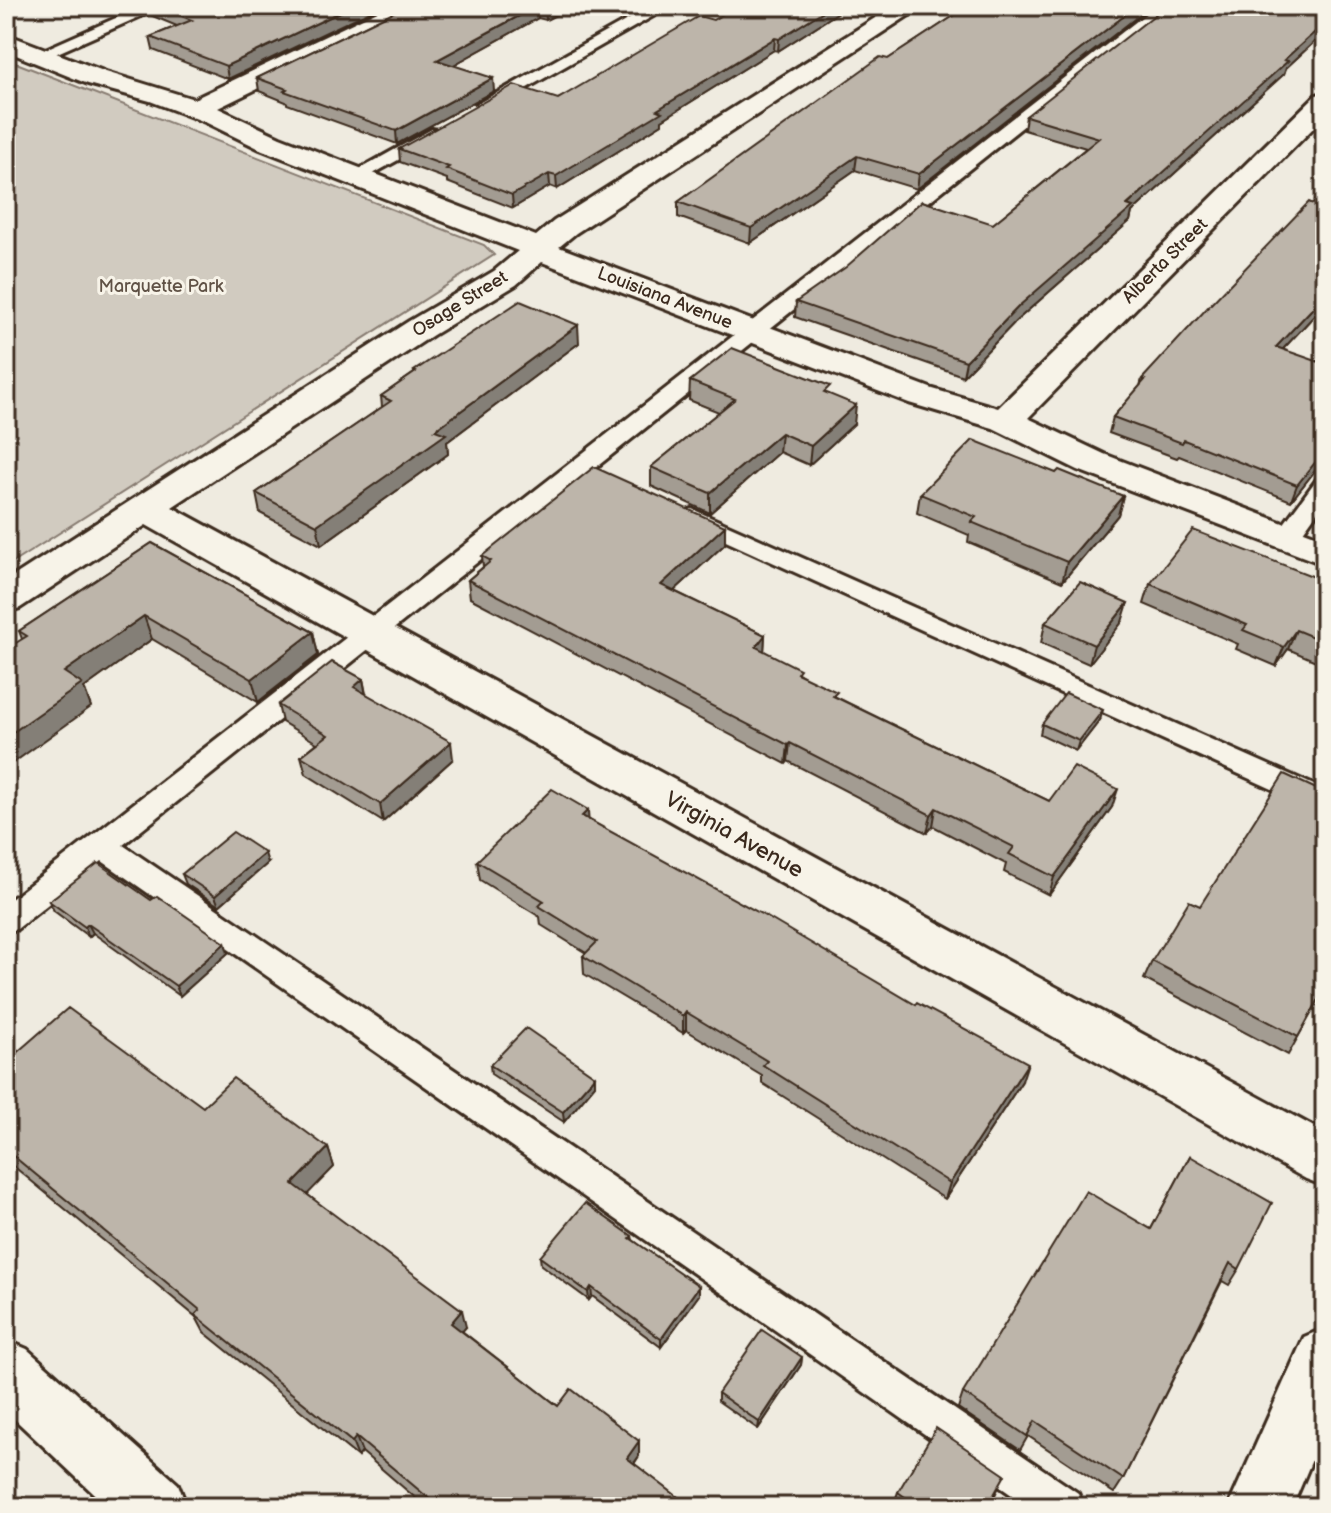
<svg xmlns="http://www.w3.org/2000/svg" width="1331" height="1513" viewBox="0 0 1331 1513" font-family="'Balsamiq Sans',sans-serif">
	<style>
		.green { fill: #d1cbc0; stroke: #867a6f; stroke-width: 2 }
		.lines { fill: none; stroke-linecap: round; stroke-linejoin: round }
		.lane-casing { stroke: #3b2a1e; stroke-width: 6 }
		.street-casing { stroke: #3b2a1e; stroke-width: 6 }
		.secondary-casing { stroke: #3b2a1e; stroke-width: 6 }
		.lane { fill: #f7f3e8; fill-rule: evenodd }
		.street { fill: #f7f3e8; fill-rule: evenodd }
		.secondary { fill: #f7f3e8; fill-rule: evenodd }
		.wall { fill: #a39c92; stroke: #3b2a1e; stroke-width: 2 }
		.shaded-wall { fill: #847f77; stroke: #3b2a1e; stroke-width: 2 }
		.building { fill: #bdb5aa; stroke: #3b2a1e; stroke-width: 2 }
		.labels { text-anchor: middle; dominant-baseline: central; stroke-width: 6; stroke-linejoin: round; paint-order: stroke }
		.far-street-label { font-size: 18px; fill: #3b2a1e; stroke: #f7f3e8 }
		.far-park-label { font-size: 18px; fill: #605246; stroke: #f7f3e8 }
		.street-label { font-size: 22px; fill: #3b2a1e; stroke: #f7f3e8 }
	</style>
	<rect width="100%" height="100%" fill="#efebe0"/>
	<filter id="ink" filterUnits="userSpaceOnUse"><feTurbulence type="fractalNoise" baseFrequency=".0125" numOctaves="2"/><feDisplacementMap in="SourceGraphic" scale="16" xChannelSelector="R" yChannelSelector="G"/><feConvolveMatrix kernelMatrix="1 2 1 2 8 2 1 2 1" color-interpolation-filters="sRGB"/></filter>
	<g filter="url(#ink)">
		<polygon class="green" points="6,59 484,245 494,255 6,567"/>
		<g class="lines">
			<g class="lane-casing">
				<g id="lane">
					<polygon points="143,6 164,6 46,58 40,60 32,55"/>
					<polygon points="652,6 671,6 492,108 486,109 477,104"/>
					<polygon points="1156,6 1174,6 123,845 1078,1493 1084,1507 1029,1507 102,861 17,929 6,932 6,903"/>
					<polygon points="432,129 438,130 441,134 438,138 362,180 350,180 347,176"/>
					<polygon points="1325,477 1325,501 1295,543 1277,543 1274,538 1277,533 1317,479"/>
					<polygon points="692,509 1325,790 1325,813 684,522 680,517 684,512"/>
				</g>
			</g>
			<g class="street-casing">
				<g id="street">
					<polygon points="388,6 419,6 416,11 218,108 280,137 536,236 554,221 894,6 923,6 576,233 559,247 933,389 998,408 1316,95 1325,93 1325,116 1028,418 1104,454 1325,539 1325,565 1078,470 993,428 909,403 542,262 516,285 433,335 172,507 1325,1133 1325,1186 1306,1179 146,525 20,608 6,612 6,581 409,321 494,271 518,251 260,149 205,122 150,101 88,84 6,51 6,34 106,72 194,99"/>
					<polygon points="1325,1328 1325,1429 1292,1507 1228,1507 1304,1337"/>
				</g>
			</g>
			<g class="secondary-casing">
				<polygon id="secondary" points="6,1340 27,1349 178,1484 187,1507 108,1507 6,1411"/>
			</g>
			<use href="#lane" class="lane"/>
			<use href="#street" class="street"/>
			<use href="#secondary" class="secondary"/>
		</g>
		<g class="wall">
			<polygon points="148,6 381,6 228,79 153,50 150,37 177,26 150,15"/>
			<polygon points="406,6 573,6 546,20 538,18 453,65 494,91 397,144 287,104 286,102 259,91 257,78"/>
			<polygon points="737,6 848,6 778,51 774,50 662,120 662,124 557,189 550,186 513,208 447,182 447,179 400,162 399,149 558,99 713,20"/>
			<polygon points="969,6 1151,6 917,189 855,170 750,243 678,217 678,202 888,59"/>
			<polygon points="1325,9 1325,32 1286,68 1284,74 1132,212 1130,221 1016,321 963,376 795,317 796,302 993,224 1086,148 1024,130 1026,116"/>
			<polygon points="1325,189 1325,304 1283,349 1325,458 1291,501 1179,456 1177,458 1109,433 1113,417 1140,386 1142,379 1313,204"/>
			<polygon points="579,343 447,442 448,454 321,545 260,513 256,493 382,407 381,396 414,373 414,371"/>
			<polygon points="690,381 829,394 854,424 809,465 779,452 710,513 651,486 651,467 719,412 689,400"/>
			<polygon points="1056,473 1123,496 1118,515 1062,582 968,542 969,535 917,513 920,494"/>
			<polygon points="725,526 725,544 674,591 765,635 764,651 836,697 1049,801 1112,807 1049,895 1004,872 1006,864 933,826 927,833 788,761 786,764 470,598 468,580 483,567 482,556"/>
			<polygon points="152,543 313,632 318,655 258,702 152,639 84,688 91,707 22,639 19,631"/>
			<polygon points="1325,581 1325,665 1288,649 1276,666 1236,649 1238,644 1144,604 1150,584"/>
			<polygon points="1122,622 1089,664 1041,643 1045,623"/>
			<polygon points="363,679 366,694 453,759 383,822 306,774 301,756 317,743 282,722 278,705"/>
			<polygon points="1100,720 1076,751 1040,734 1042,724"/>
			<polygon points="588,810 588,819 1022,1081 945,1199 762,1083 762,1076 686,1030 683,1033 584,974 583,956 586,953 541,925 540,917 480,880 477,861"/>
			<polygon points="268,863 219,906 186,884 182,874"/>
			<polygon points="151,900 225,943 228,953 180,996 93,933 89,937 54,911 49,901"/>
			<polygon points="1152,961 1325,989 1288,1055 1144,979"/>
			<polygon points="6,1062 203,1107 328,1148 334,1167 307,1194 466,1327 462,1331 558,1406 639,1441 639,1456 634,1464 691,1507 426,1507 362,1452 358,1457 204,1332 196,1317 6,1160"/>
			<polygon points="490,1065 595,1076 595,1085 564,1122 491,1074"/>
			<polygon points="1190,1156 1239,1269 1229,1285 1222,1281 1123,1479 1114,1493 1028,1436 1020,1450 958,1408 963,1393 1151,1229"/>
			<polygon points="632,1236 633,1240 699,1295 661,1347 592,1296 589,1300 541,1265 540,1257"/>
			<polygon points="802,1357 801,1365 758,1429 718,1401 718,1393"/>
			<polygon points="998,1489 989,1507 895,1507 893,1506 898,1492"/>
		</g>
		<g class="shaded-wall">
			<polygon points="353,6 381,6 228,79 226,66"/>
			<polygon points="538,6 538,18 439,73 437,60"/>
			<polygon points="548,6 573,6 546,20 545,8"/>
			<polygon points="831,6 848,6 778,51 779,39"/>
			<polygon points="1137,6 1151,6 917,189 919,174"/>
			<polygon points="1325,14 1325,32 1286,68 1284,74 1132,212 1130,221 1016,321 963,376 966,361 1019,306 1284,60"/>
			<polygon points="775,38 774,50 662,120 662,124 557,189 556,176 657,110"/>
			<polygon points="493,78 494,91 397,144 396,131"/>
			<polygon points="857,156 855,170 750,243 751,228"/>
			<polygon points="549,174 550,186 513,208 512,195"/>
			<polygon points="1325,295 1325,304 1271,362 1276,347"/>
			<polygon points="578,325 579,343 447,442 448,454 321,545 317,525 435,430"/>
			<polygon points="856,405 854,424 809,465 811,446"/>
			<polygon points="781,433 779,452 710,513 710,493"/>
			<polygon points="1325,450 1325,458 1291,501 1297,485"/>
			<polygon points="1123,496 1118,515 1062,582 1067,562"/>
			<polygon points="725,526 725,544 661,603 661,585"/>
			<polygon points="1128,603 1122,622 1089,664 1094,645"/>
			<polygon points="144,616 152,639 84,688 91,707 6,768 6,737 64,672"/>
			<polygon points="1296,630 1288,649 1276,666 1284,647"/>
			<polygon points="313,632 318,655 258,702 252,679"/>
			<polygon points="765,635 764,654 756,647"/>
			<polygon points="363,679 366,696 354,687"/>
			<polygon points="1103,710 1100,720 1076,751 1079,741"/>
			<polygon points="451,742 453,759 383,822 380,804"/>
			<polygon points="790,743 788,761 786,764 788,745"/>
			<polygon points="1118,789 1112,807 1049,895 1054,877"/>
			<polygon points="936,808 933,826 927,833 931,815"/>
			<polygon points="588,810 589,828 582,816"/>
			<polygon points="265,853 268,863 219,906 215,896"/>
			<polygon points="88,924 93,933 89,937 85,927"/>
			<polygon points="225,943 228,953 180,996 176,986"/>
			<polygon points="686,1012 686,1030 683,1033 683,1016"/>
			<polygon points="1028,1063 1022,1081 945,1199 950,1183"/>
			<polygon points="595,1076 595,1085 564,1122 563,1112"/>
			<polygon points="328,1148 334,1167 300,1202 293,1184"/>
			<polygon points="699,1286 699,1295 661,1347 661,1339"/>
			<polygon points="591,1287 592,1296 589,1300 588,1292"/>
			<polygon points="462,1310 466,1327 455,1340 451,1323"/>
			<polygon points="802,1357 801,1365 758,1429 759,1422"/>
			<polygon points="356,1437 362,1452 358,1457 352,1442"/>
			<polygon points="639,1441 639,1456 627,1473 627,1458"/>
		</g>
		<g class="building">
			<polygon points="155,6 353,6 226,66 150,37 192,20"/>
			<polygon points="406,6 537,6 437,60 493,78 396,131 284,91 287,89 257,78"/>
			<polygon points="737,6 831,6 779,39 775,38 657,110 662,112 556,176 549,174 512,195 446,169 449,167 399,149 514,85 558,99 699,16 713,20"/>
			<polygon points="969,6 1137,6 919,174 857,156 751,228 678,202 880,57 888,59"/>
			<polygon points="1166,6 1313,6 1325,9 1325,23 1284,60 1288,61 1127,205 1133,207 1019,306 966,361 796,302 846,267 922,201 993,224 1099,138 1026,116"/>
			<polygon points="1325,189 1325,295 1276,347 1325,364 1325,450 1297,485 1184,440 1182,443 1113,417 1145,380 1142,379 1209,306 1309,202 1313,204"/>
			<polygon points="520,301 578,325 435,430 446,434 317,525 256,493 391,401 381,396 416,372 414,371"/>
			<polygon points="732,348 830,386 824,392 856,405 811,446 781,433 710,493 651,467 735,399 690,381"/>
			<polygon points="973,440 1056,473 1059,470 1123,496 1067,562 971,522 976,517 920,494"/>
			<polygon points="594,467 725,526 661,585 765,635 756,647 800,669 797,673 837,692 833,696 1049,801 1074,767 1118,789 1054,877 1009,854 1014,847 936,808 931,815 790,743 788,745 468,580 491,561 482,556"/>
			<polygon points="1193,530 1325,581 1325,642 1296,630 1284,647 1243,630 1247,625 1150,584"/>
			<polygon points="152,543 313,632 252,679 144,616 64,672 82,684 6,737 6,649 27,636 19,631"/>
			<polygon points="1080,582 1128,603 1094,645 1045,623"/>
			<polygon points="332,662 363,679 354,687 451,742 380,804 301,756 328,735 278,705"/>
			<polygon points="1066,693 1103,710 1079,741 1042,724"/>
			<polygon points="1284,774 1325,793 1325,988 1298,1037 1152,961 1189,901 1200,906"/>
			<polygon points="552,789 588,810 582,816 767,917 916,1005 917,1003 1028,1063 950,1183 763,1065 767,1061 686,1012 683,1016 583,956 597,942 539,906 544,901 477,861"/>
			<polygon points="233,832 265,853 215,896 182,874"/>
			<polygon points="98,863 151,900 157,896 225,943 176,986 88,924 85,927 49,901"/>
			<polygon points="68,1008 203,1107 233,1078 328,1148 293,1184 462,1310 451,1323 558,1406 571,1389 639,1441 627,1458 691,1507 439,1507 356,1437 352,1442 195,1315 200,1310 6,1150 6,1062"/>
			<polygon points="526,1028 595,1076 563,1112 490,1065"/>
			<polygon points="1190,1156 1272,1203 1239,1269 1230,1263 1123,1479 1035,1421 1027,1436 963,1393 1086,1191 1151,1229"/>
			<polygon points="585,1203 632,1236 630,1238 699,1286 661,1339 591,1287 588,1292 540,1257"/>
			<polygon points="762,1330 802,1357 759,1422 718,1393"/>
			<polygon points="936,1428 1005,1475 987,1507 919,1507 898,1492"/>
			<polygon points="734,1500 743,1507 729,1507"/>
		</g>
	</g>
	<g class="labels">
		<g class="far-street-label">
			<text transform="translate(1165 261) rotate(-45)">Alberta Street</text>
			<text transform="translate(665 298) rotate(21)">Louisiana Avenue</text>
			<text transform="translate(460 304) rotate(-32)">Osage Street</text>
		</g>
		<g class="far-park-label">
			<text x="161" y="286">Marquette Park</text>
		</g>
		<g class="street-label">
			<text transform="translate(734 835) rotate(29)">Virginia Avenue</text>
		</g>
	</g>
	<rect width="1331" height="1513" fill="none" stroke="#f7f3e8" stroke-width="32"/>
	<rect x="16" y="16" width="1299" height="1481" fill="none" stroke="#3b2a1e" stroke-width="3" filter="url(#ink)"/>
</svg>
